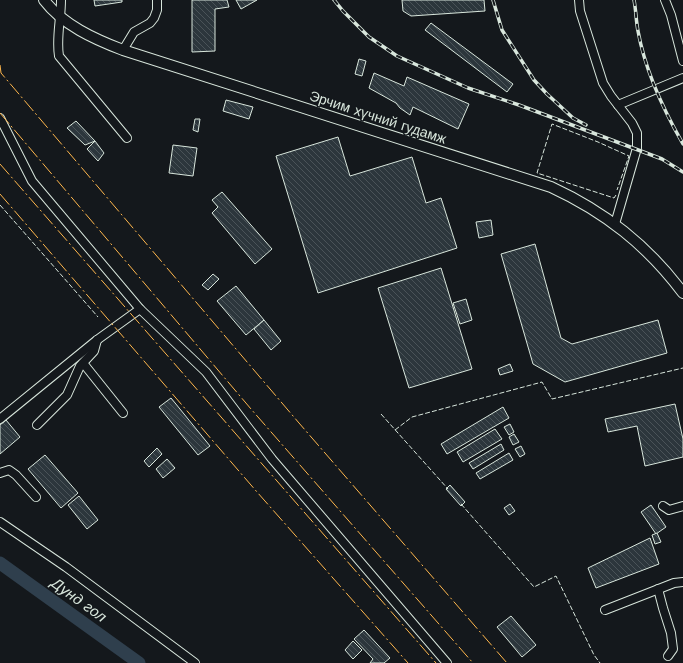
<svg xmlns="http://www.w3.org/2000/svg" width="683" height="663" viewBox="0 0 683 663" font-family="'Work Sans',sans-serif">
	<style>
		.lines { fill: none; stroke-linecap: round; stroke-linejoin: round }
		.river { stroke: #2f3f4d; stroke-width: 13 }
		.building { fill: url(#building-back-hatch); stroke: #d8e6dc }
		.minor-casing { stroke: #d8e6dc; stroke-width: 10 }
		.major-casing { stroke: #d8e6dc; stroke-width: 12 }
		.minor { stroke: #14181c; stroke-width: 8 }
		.major { stroke: #14181c; stroke-width: 10 }
		.rail-casing { stroke: #d8e6dc; stroke-width: 3.5 }
		.rail { stroke: #14181c; stroke-width: 2; stroke-dasharray: 6; stroke-linecap: butt }
		.fence { stroke: #d8e6dc; stroke-width: 1; stroke-dasharray: 5 2; stroke-linecap: butt }
		.power { stroke: #ffb74d; stroke-width: 1; stroke-dasharray: 14 3 2 3; stroke-linecap: butt }
		.labels { text-anchor: middle; dominant-baseline: central; stroke-width: 3; stroke-linejoin: round; paint-order: stroke }
		.street-label { font-size: 14px; fill: #d8e6dc; stroke: #14181c }
		.water-label { font-size: 15px; font-style: italic; fill: #d8e6dc; stroke: #14181c }
	</style>
	<defs>
		<pattern id="building-back-hatch" width="6" height="6" patternUnits="userSpaceOnUse"><rect width="6" height="6" fill="#2c363c"/><path d="M-1 5l2 2M0 0l6 6M5-1l2 2" fill="none" stroke="#4a5358"/></pattern>
	</defs>
	<rect width="100%" height="100%" fill="#14181c"/>
	<g class="lines">
		<polyline class="river" points="0,563 139,663"/>
	</g>
	<g class="building">
		<polygon points="94,0 122,0 122,2 95,6"/>
		<polygon points="192,0 227,0 229,7 215,9 215,51 192,52"/>
		<polygon points="236,0 257,0 241,9"/>
		<polygon points="402,0 484,0 485,11 411,16 403,11"/>
		<polygon points="431,23 513,84 507,92 425,30"/>
		<polygon points="359,59 366,61 362,76 355,74"/>
		<polygon points="374,73 404,86 407,77 469,104 458,129 413,107 410,115 400,108 396,103 369,88"/>
		<polygon points="226,100 253,107 249,119 223,111"/>
		<polygon points="195,119 200,119 198,132 193,130"/>
		<polygon points="76,121 95,141 85,145 67,128"/>
		<polygon points="338,137 350,176 412,157 426,203 441,198 457,248 318,293 276,156"/>
		<polygon points="95,141 104,153 98,161 87,149"/>
		<polygon points="173,145 197,148 193,176 169,173"/>
		<polygon points="222,192 272,249 255,264 212,213 218,207 212,200"/>
		<polygon points="491,220 493,235 479,238 476,222"/>
		<polygon points="535,244 561,338 572,344 658,320 667,353 565,382 533,364 501,254"/>
		<polygon points="441,268 472,369 409,388 378,288"/>
		<polygon points="213,274 219,279 208,290 202,285"/>
		<polygon points="236,286 264,320 246,335 217,301"/>
		<polygon points="466,299 472,320 460,324 453,303"/>
		<polygon points="264,320 281,341 271,350 254,329"/>
		<polygon points="510,364 513,371 500,375 498,369"/>
		<polygon points="171,398 210,446 198,455 159,407"/>
		<polygon points="675,404 683,439 683,457 645,466 637,426 608,432 605,419"/>
		<polygon points="503,407 509,418 447,454 441,444"/>
		<polygon points="6,420 20,437 0,454 0,425"/>
		<polygon points="510,424 514,432 509,435 504,427"/>
		<polygon points="495,429 502,439 463,462 457,452"/>
		<polygon points="514,434 519,442 513,445 509,437"/>
		<polygon points="501,444 504,450 473,469 469,463"/>
		<polygon points="521,446 525,454 520,457 515,449"/>
		<polygon points="157,448 162,454 149,467 144,461"/>
		<polygon points="509,453 513,460 480,479 476,473"/>
		<polygon points="45,455 78,493 61,508 28,469"/>
		<polygon points="167,459 175,468 163,478 156,469"/>
		<polygon points="450,485 465,502 461,506 446,489"/>
		<polygon points="79,496 98,520 87,529 68,505"/>
		<polygon points="510,504 515,511 509,515 504,508"/>
		<polygon points="651,505 666,527 656,534 641,512"/>
		<polygon points="657,533 661,542 655,544 652,535"/>
		<polygon points="650,538 659,564 596,588 588,568"/>
		<polygon points="511,616 536,645 522,657 497,627"/>
		<polygon points="364,630 390,658 384,663 370,663 373,659 354,639"/>
		<polygon points="353,641 362,650 353,659 345,650"/>
	</g>
	<g class="lines">
		<g class="minor-casing">
			<g id="minor">
				<path d="M61,0C61,19 56,38 59,56L127,138"/>
				<polyline points="579,0 580,11 603,83 611,96 632,123 637,133 637,148 615,224"/>
				<polyline points="665,0 671,15 683,61"/>
				<polyline points="123,50 134,32 150,23 154,18 157,10 157,0"/>
				<polyline points="618,105 683,78"/>
				<polyline points="0,118 32,181 140,309 206,372 272,459 447,663"/>
				<polyline points="83,363 123,413"/>
				<polyline points="0,419 97,340 140,309"/>
				<polyline points="37,425 67,395 80,366 94,351 97,340"/>
				<polyline points="0,473 9,470 16,475 36,497"/>
				<polyline points="663,506 669,510 683,506"/>
				<polyline points="0,522 66,567 195,663"/>
				<polyline points="658,589 663,608 671,633 673,649 668,656"/>
				<polyline points="605,610 674,583 683,582"/>
			</g>
		</g>
		<g class="major-casing">
			<path id="major" d="M44,0C63,25 94,39 123,50L551,187C605,212 647,245 683,293"/>
		</g>
		<use href="#minor" class="minor"/>
		<use href="#major" class="major"/>
		<g class="rail-casing">
			<g id="rail">
				<polyline points="334,0 343,11 369,37 397,56 468,88 519,105 662,159 683,172"/>
				<polyline points="493,0 502,30 534,80 547,94 573,118 586,125"/>
				<path d="M634,0C636,10 636,21 638,31C645,70 663,109 683,144"/>
			</g>
		</g>
		<use href="#rail" class="rail"/>
		<g class="fence">
			<polyline points="616,195 614,198 537,173 552,124 598,142 629,156 617,190"/>
			<polyline points="0,205 98,317"/>
			<polyline points="381,414 448,489"/>
			<polyline points="395,430 412,417 542,382 552,399 683,368"/>
			<polyline points="461,504 534,587 556,576 594,655 600,663"/>
		</g>
		<g class="power">
			<polyline points="0,65 1,73 299,423 507,663"/>
			<polyline points="0,113 251,409 473,663"/>
			<polyline points="0,164 436,663"/>
			<polyline points="0,194 257,492 408,663"/>
		</g>
	</g>
	<g class="labels">
		<g class="street-label">
			<text transform="translate(378 117) rotate(18)">Эрчим хүчний гудамж</text>
		</g>
		<g class="water-label">
			<text transform="translate(79 600) rotate(36)">Дунд гол</text>
		</g>
	</g>
</svg>
